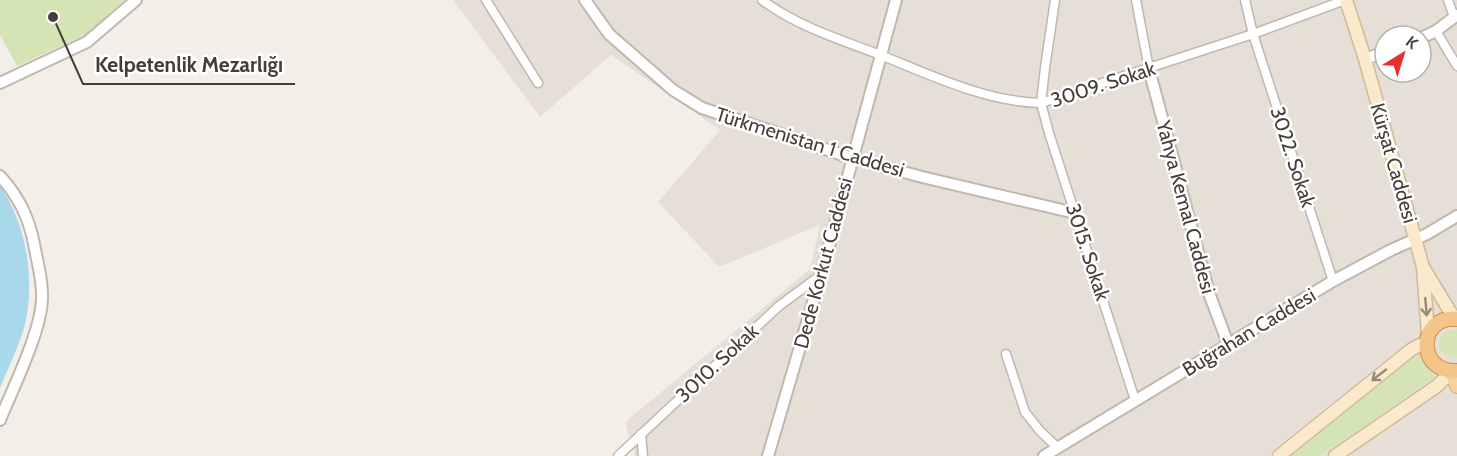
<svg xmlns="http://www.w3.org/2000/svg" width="1457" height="456" viewBox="0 0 1457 456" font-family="Cabin,sans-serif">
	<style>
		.residential { fill: #e6dfd7; fill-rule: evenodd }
		.green { fill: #d4e4b4 }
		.water { fill: #a9d8ea }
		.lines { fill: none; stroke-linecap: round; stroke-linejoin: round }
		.minor-casing { stroke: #c0b8ae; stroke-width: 11 }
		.tertiary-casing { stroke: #c0b8ae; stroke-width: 14 }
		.secondary-casing { stroke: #cfbb9b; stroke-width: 15 }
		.primary-casing { stroke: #daad6f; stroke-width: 16 }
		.trunk-casing { stroke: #d18c44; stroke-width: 16 }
		.minor { stroke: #fff; stroke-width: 8 }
		.tertiary { stroke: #fff; stroke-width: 10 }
		.secondary { stroke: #fae9cb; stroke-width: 12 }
		.primary { stroke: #f6d29e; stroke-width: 14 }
		.trunk { stroke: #f4c589; stroke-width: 14 }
		.oneway { stroke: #968b7a }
		.labels { text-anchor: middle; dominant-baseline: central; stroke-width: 5; stroke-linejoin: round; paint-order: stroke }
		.street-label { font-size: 20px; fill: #453e37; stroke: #fff }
		.leader { fill: none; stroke: #453e37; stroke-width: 2 }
		.callout-dot { fill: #453e37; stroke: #fff; stroke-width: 2 }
		.callout-label { font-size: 21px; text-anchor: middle; font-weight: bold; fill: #453e37; stroke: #fff; stroke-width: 5; stroke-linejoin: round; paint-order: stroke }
	</style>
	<rect width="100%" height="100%" fill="#f3eee8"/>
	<path class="residential" d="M453,0H1457V456H635L625,422L810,269L820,225L719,267L658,202L720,130L611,55L540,117ZM1385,36H1421V72H1385Z"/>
	<g class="green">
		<polygon points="0,0 124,0 87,34 17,66 0,35"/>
		<path d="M1457,329V357C1441,358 1434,344 1445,332Z"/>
		<polygon points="1417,354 1435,376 1366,425 1319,456 1292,456"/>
	</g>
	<path class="water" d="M0,186C27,224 36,283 24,328C18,348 8,368 0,388Z"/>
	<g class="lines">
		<g class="minor-casing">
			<g id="minor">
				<polyline points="486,0 538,83"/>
				<path d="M762,0C798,27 842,40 883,56C933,76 987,102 1041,103L1253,34L1345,0"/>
				<polyline points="1055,0 1045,68 1041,103 1049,133 1135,400"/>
				<polyline points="1136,0 1149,69"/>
				<polyline points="1245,0 1253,34 1333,281"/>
				<polyline points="1448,0 1454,17"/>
				<polyline points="1436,31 1457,66"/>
				<polyline points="1006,354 1025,412 1040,431 1058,448"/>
				<polyline points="641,434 643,456"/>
				<polyline points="618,456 779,306 821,275"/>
			</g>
		</g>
		<g class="tertiary-casing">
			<g id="tertiary">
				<polyline points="585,0 609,34 673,90 702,108 852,158 922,177 1075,213"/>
				<polyline points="1421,38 1436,31 1457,15"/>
				<polyline points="1365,59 1385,52"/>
				<polyline points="1149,69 1209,293 1228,344"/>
				<polyline points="0,83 87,42 136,0"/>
				<path d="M0,176C20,198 30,220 35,249C38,265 43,282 42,299C41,332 13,388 0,420"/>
				<polyline points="768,456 821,275 896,0"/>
				<polyline points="1044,456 1333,281 1391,250 1427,234 1457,216"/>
			</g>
		</g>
		<g class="secondary-casing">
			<g id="secondary">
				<polyline points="1346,0 1365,59 1423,267"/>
				<polyline points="1428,334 1423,267 1454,318"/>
				<polyline points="1279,456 1412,349 1426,342"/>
				<polyline points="1335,456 1437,386 1452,371"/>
			</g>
		</g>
		<g class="primary-casing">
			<polyline id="primary" points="1452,371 1457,386"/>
		</g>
		<g class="trunk-casing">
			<path id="trunk" d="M1457,319C1417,315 1416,373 1457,371"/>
		</g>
		<use href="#minor" class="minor"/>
		<use href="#tertiary" class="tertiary"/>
		<use href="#secondary" class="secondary"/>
		<use href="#primary" class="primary"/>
		<use href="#trunk" class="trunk"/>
	</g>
	<defs><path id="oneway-shaft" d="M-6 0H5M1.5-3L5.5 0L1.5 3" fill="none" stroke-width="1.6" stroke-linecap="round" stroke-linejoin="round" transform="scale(1.5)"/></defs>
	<g class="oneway">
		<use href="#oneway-shaft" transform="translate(1426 307) rotate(85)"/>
		<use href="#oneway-shaft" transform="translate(1379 375) rotate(142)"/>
	</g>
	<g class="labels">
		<g class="street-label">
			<text transform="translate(1103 84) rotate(-18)">3009. Sokak</text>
			<text transform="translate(810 142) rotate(17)">Türkmenistan 1 Caddesi</text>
			<text transform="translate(1293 157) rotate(72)">3022. Sokak</text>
			<text transform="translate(1394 163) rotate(74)">Kürşat Caddesi</text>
			<text transform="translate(1186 207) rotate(75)">Yahya Kemal Caddesi</text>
			<text transform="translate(1088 252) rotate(72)">3015. Sokak</text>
			<text transform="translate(823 263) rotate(-75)">Dede Korkut Caddesi</text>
			<text transform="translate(1249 332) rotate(-31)">Buğrahan Caddesi</text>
			<text transform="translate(717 363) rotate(-43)">3010. Sokak</text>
		</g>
	</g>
	<path class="leader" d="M53 17L83 84H295"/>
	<circle class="callout-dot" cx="53" cy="17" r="6"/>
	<g class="callout-label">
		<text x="189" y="72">Kelpetenlik Mezarlığı</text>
	</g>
	<g transform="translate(1403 54) rotate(38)"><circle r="28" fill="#ffffff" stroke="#b5b2af" stroke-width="1.5"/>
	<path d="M0-4.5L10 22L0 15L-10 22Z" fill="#e82f2a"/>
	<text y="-9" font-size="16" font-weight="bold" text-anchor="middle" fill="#453e37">K</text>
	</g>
</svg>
